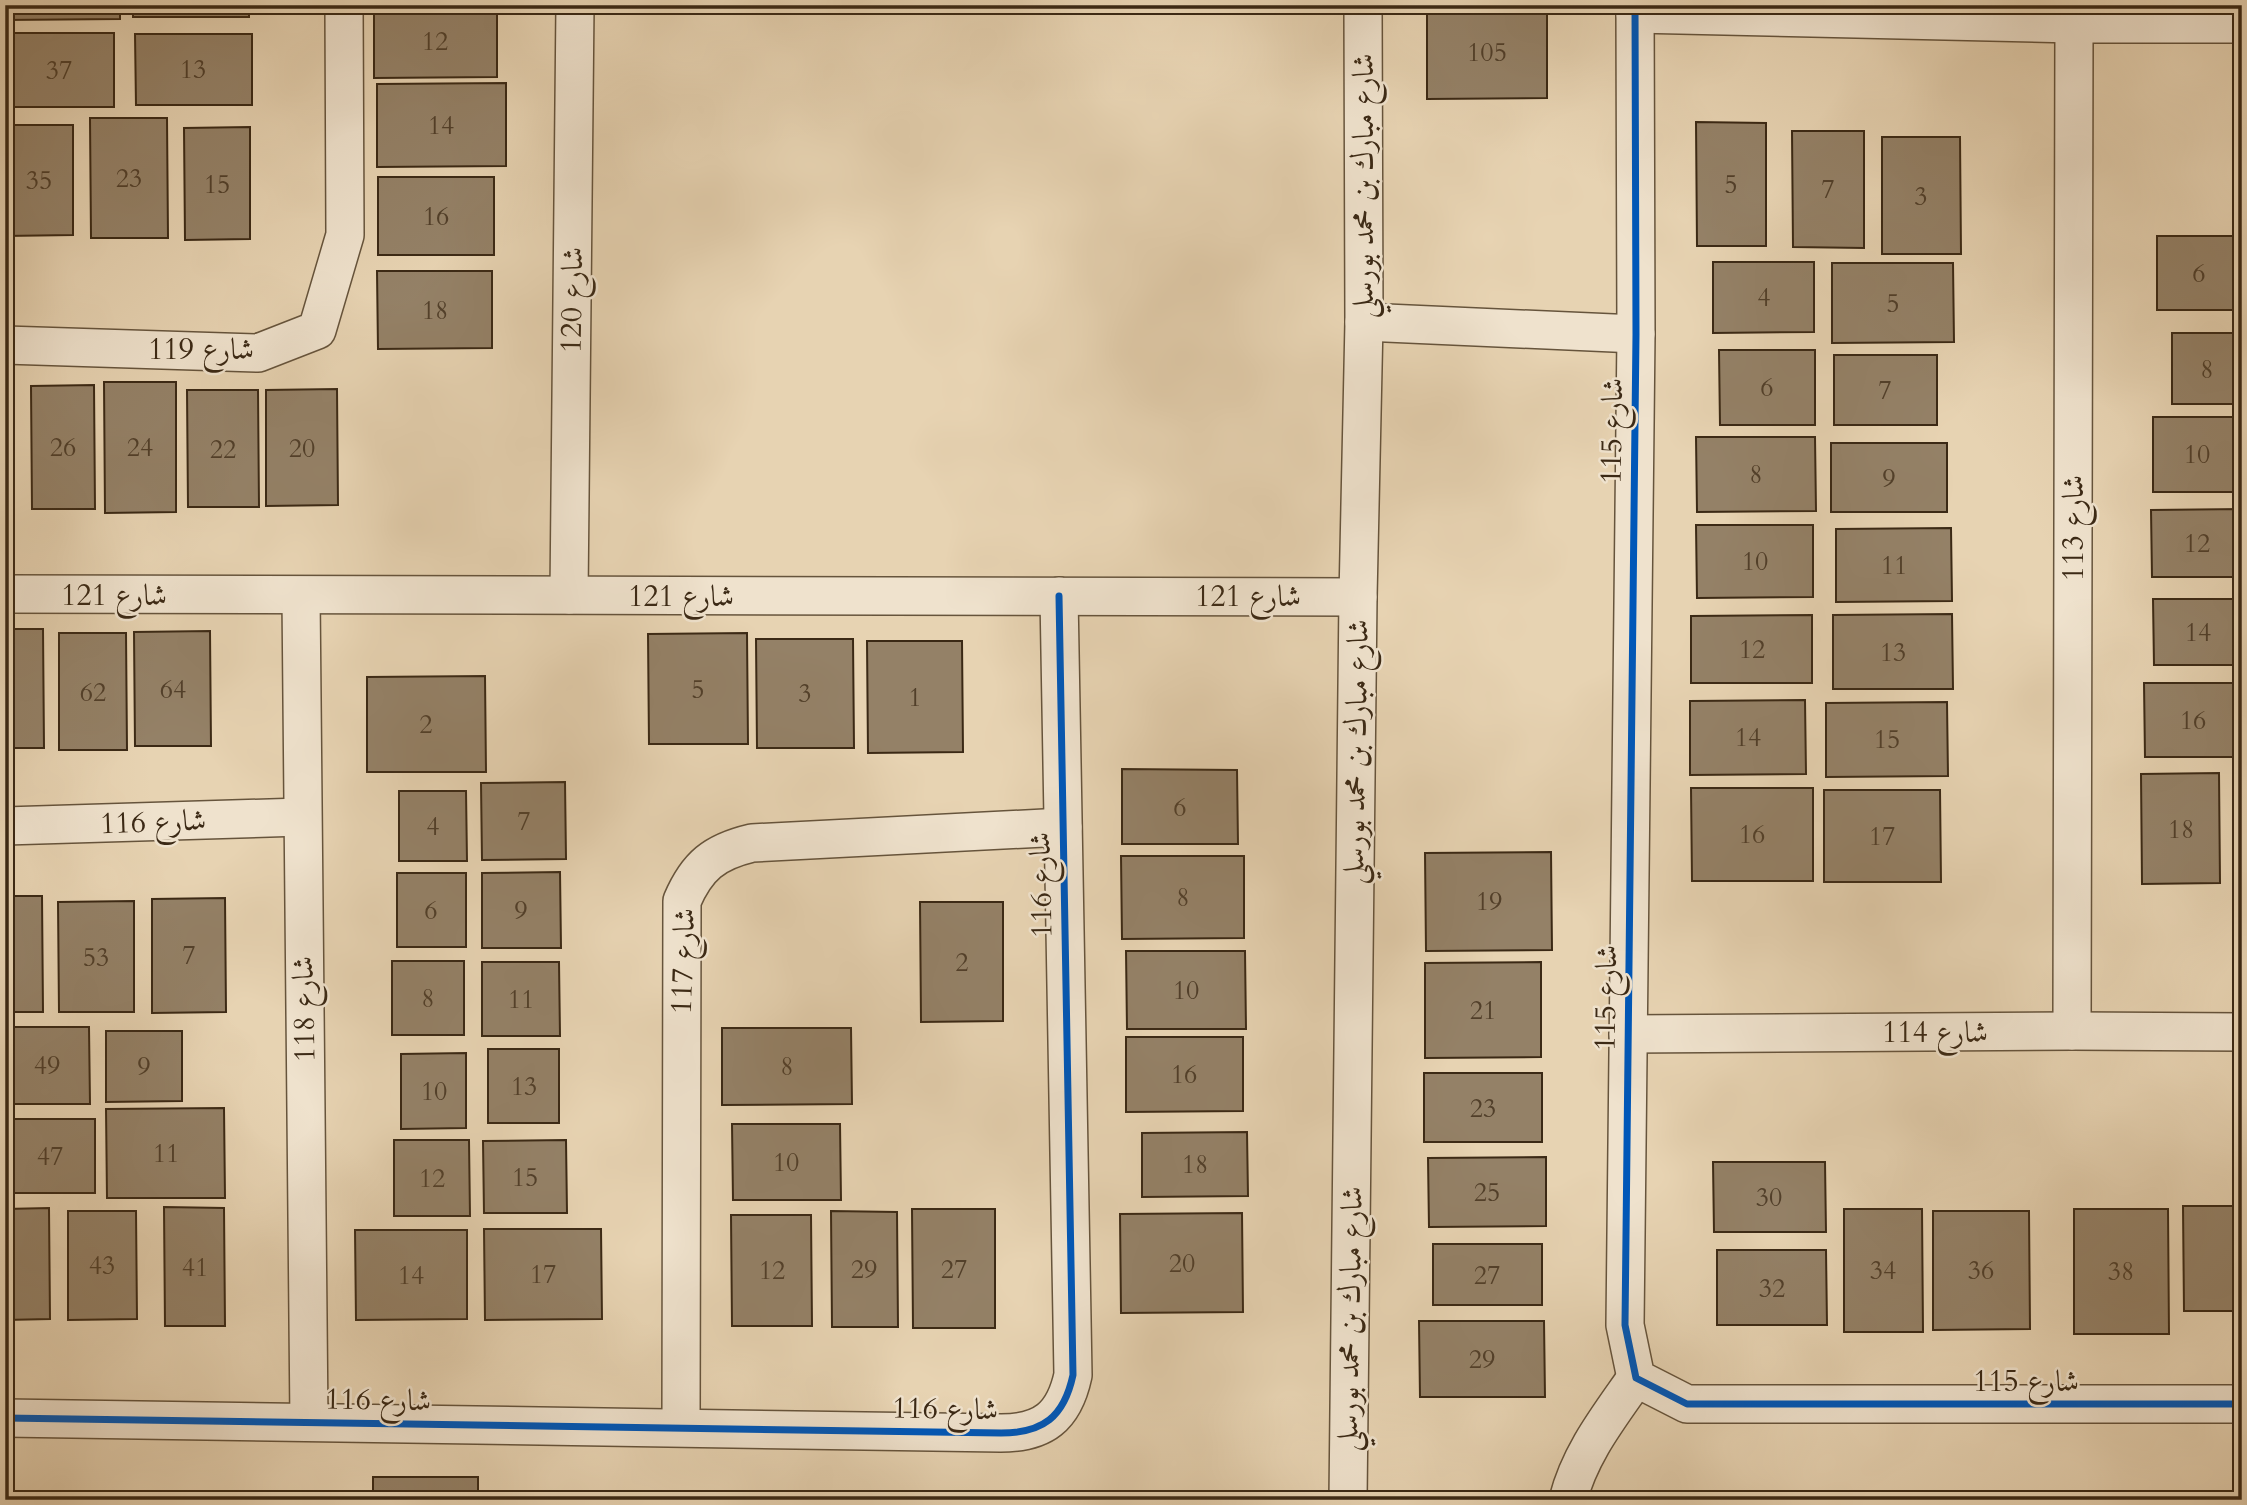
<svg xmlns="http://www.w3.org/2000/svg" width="2247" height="1505" viewBox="0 0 2247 1505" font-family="Cardo,Amiri,serif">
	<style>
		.building { fill: #948167; stroke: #3b2915; stroke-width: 2 }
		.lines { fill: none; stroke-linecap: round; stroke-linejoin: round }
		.minor-casing { stroke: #66543c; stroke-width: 40 }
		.minor { stroke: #efe2cd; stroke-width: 37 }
		.cycleway-casing { stroke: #efe2cd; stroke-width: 11 }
		.cycleway { stroke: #0057b8; stroke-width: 7 }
		.labels { text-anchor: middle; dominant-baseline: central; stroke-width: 5; stroke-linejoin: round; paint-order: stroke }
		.number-label { font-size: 26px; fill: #513f2a }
		.street-label { font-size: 30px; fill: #3b2915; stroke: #efe2cd }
	</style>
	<rect width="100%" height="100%" fill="#e7d3b2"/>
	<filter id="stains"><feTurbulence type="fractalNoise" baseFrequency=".00286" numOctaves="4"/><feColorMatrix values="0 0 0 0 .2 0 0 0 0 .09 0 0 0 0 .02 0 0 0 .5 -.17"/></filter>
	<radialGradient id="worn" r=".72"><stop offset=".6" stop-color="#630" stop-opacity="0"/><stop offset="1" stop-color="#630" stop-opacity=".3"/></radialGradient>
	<g class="building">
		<polygon points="5,5 120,5 120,19 5,20"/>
		<rect x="133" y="5" width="116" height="12"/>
		<polygon points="374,5 497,5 497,77 374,78"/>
		<polygon points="1427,5 1547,5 1547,98 1427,99"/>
		<rect x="5" y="33" width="109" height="74"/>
		<polygon points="135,34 252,34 252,105 136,105"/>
		<polygon points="506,83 506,166 377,167 377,84"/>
		<polygon points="90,118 167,118 168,238 91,238"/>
		<polygon points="1696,122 1766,123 1766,246 1697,246"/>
		<polygon points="5,125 73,125 73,235 5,236"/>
		<polygon points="250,127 250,239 185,240 184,128"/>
		<polygon points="1792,131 1864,131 1864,248 1793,247"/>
		<polygon points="1882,137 1960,137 1961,254 1882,254"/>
		<rect x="378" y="177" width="116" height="78"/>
		<rect x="2157" y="236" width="85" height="74"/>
		<polygon points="1713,262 1814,262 1814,332 1713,333"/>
		<polygon points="1832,263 1953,263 1954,342 1832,343"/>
		<polygon points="377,271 492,271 492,348 378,349"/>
		<rect x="2172" y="333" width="70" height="71"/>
		<polygon points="1719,350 1815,350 1815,425 1720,425"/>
		<rect x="1834" y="355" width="103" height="70"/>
		<polygon points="104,382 176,382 176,512 105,513"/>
		<polygon points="94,385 95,509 32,509 31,386"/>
		<polygon points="337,389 338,505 266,506 266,390"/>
		<polygon points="187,390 258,390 259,507 188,507"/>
		<rect x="2153" y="417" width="89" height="75"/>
		<polygon points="1696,437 1815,437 1816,511 1697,512"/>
		<rect x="1831" y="443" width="116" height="69"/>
		<polygon points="2242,509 2242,577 2152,577 2151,510"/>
		<polygon points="1696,525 1813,525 1813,597 1697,598"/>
		<polygon points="1951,528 1952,601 1836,602 1836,529"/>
		<polygon points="2153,599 2242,599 2242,665 2154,665"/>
		<polygon points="1952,614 1953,689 1833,689 1833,615"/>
		<polygon points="1812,615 1812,683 1691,683 1691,616"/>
		<polygon points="5,629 43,629 44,748 5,748"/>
		<polygon points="210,631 211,746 135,746 134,632"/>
		<polygon points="59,633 126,633 127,750 59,750"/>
		<polygon points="747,633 748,744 649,744 648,634"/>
		<polygon points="756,639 853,639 854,748 757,748"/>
		<polygon points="867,641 962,641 963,752 868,753"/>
		<polygon points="485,676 486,772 367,772 367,677"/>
		<polygon points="2144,683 2242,683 2242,757 2145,757"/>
		<polygon points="1805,700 1806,774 1690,775 1690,701"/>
		<polygon points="1947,702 1948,776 1826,777 1826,703"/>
		<polygon points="1122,769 1237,770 1238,844 1122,844"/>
		<polygon points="2234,771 2242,771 2242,887 2235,887"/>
		<polygon points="2219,773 2220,883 2142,884 2141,774"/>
		<polygon points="565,782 566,859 482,860 481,783"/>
		<polygon points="1691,788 1813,788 1813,881 1692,881"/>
		<polygon points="1824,790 1940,790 1941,882 1824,882"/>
		<polygon points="399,791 466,791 467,861 399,861"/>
		<polygon points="1551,852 1552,950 1426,951 1425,853"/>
		<polygon points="1121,856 1244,856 1244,938 1122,939"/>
		<polygon points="560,872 561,948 482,948 482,873"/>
		<rect x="397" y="873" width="69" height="74"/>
		<polygon points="5,896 42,896 43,1012 5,1012"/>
		<polygon points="225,898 226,1012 152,1013 152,899"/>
		<polygon points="134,901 134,1012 59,1012 58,902"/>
		<polygon points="920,902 1003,902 1003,1021 921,1022"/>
		<polygon points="1126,951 1245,951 1246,1029 1127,1029"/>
		<rect x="392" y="961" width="72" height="74"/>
		<polygon points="482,962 559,962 560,1036 482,1036"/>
		<polygon points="1541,962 1541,1057 1425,1058 1425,963"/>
		<polygon points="5,1027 89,1027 90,1104 5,1104"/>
		<polygon points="722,1028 851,1028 852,1104 722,1105"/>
		<polygon points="106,1031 182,1031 182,1101 106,1102"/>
		<polygon points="1126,1037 1243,1037 1243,1111 1126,1112"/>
		<rect x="488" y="1049" width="71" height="74"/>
		<polygon points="466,1053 466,1128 401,1129 401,1054"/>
		<rect x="1424" y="1073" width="118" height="69"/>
		<polygon points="224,1108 225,1198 107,1198 106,1109"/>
		<rect x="5" y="1119" width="90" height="74"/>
		<polygon points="732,1124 840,1124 841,1200 733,1200"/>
		<polygon points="1247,1132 1248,1196 1142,1197 1142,1133"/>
		<polygon points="394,1140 469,1140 470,1216 394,1216"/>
		<polygon points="566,1140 567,1213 484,1213 483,1141"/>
		<polygon points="1546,1157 1546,1226 1429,1227 1428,1158"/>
		<polygon points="1713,1162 1825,1162 1826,1232 1714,1232"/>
		<polygon points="2183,1206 2242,1206 2242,1311 2184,1311"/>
		<polygon points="164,1207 224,1208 225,1326 165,1326"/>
		<polygon points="49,1208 50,1319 5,1320 5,1209"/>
		<polygon points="912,1209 995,1209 995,1328 913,1328"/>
		<polygon points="1844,1209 1922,1209 1923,1332 1844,1332"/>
		<polygon points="2074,1209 2168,1209 2169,1334 2074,1334"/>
		<polygon points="68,1211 136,1211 137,1319 68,1320"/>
		<polygon points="831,1211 897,1212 898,1327 832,1327"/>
		<polygon points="1933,1211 2029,1211 2030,1329 1933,1330"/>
		<polygon points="1242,1213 1243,1312 1121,1313 1120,1214"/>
		<polygon points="731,1215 811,1215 812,1326 732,1326"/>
		<polygon points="484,1229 601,1229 602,1319 485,1320"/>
		<polygon points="355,1230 467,1230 467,1319 356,1320"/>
		<rect x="1433" y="1244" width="109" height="61"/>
		<polygon points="1717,1250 1826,1250 1827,1325 1717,1325"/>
		<polygon points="1419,1321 1544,1321 1545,1397 1420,1397"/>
		<rect x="373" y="1477" width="105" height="23"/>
	</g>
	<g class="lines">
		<g class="minor-casing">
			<g id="minor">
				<polyline points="1635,5 1636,334 1625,1325 1636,1378 1687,1404 2242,1404"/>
				<polyline points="1635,14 2074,24 2242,24"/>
				<polyline points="1364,322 1636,334"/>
				<polyline points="5,345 258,353 317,330 345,235 344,5"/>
				<polyline points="5,594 1358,597"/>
				<polyline points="569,595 575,5"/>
				<polyline points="301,596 309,1422"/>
				<polyline points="5,826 301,817"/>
				<polyline points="2072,1031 2074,24"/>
				<polyline points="1628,1034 2072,1031 2242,1032"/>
				<path d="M5,1418L1001,1433C1043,1433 1064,1417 1073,1375L1059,596"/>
				<path d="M681,1427L682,901C697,866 714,852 752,843L1063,827"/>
				<polyline points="1348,1500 1358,597 1364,322 1363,5"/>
				<path d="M1568,1500C1580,1453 1609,1417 1636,1378"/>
			</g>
		</g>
		<use href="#minor" class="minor"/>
		<g class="cycleway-casing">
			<g id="cycleway">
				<polyline points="1635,5 1636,334 1625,1325 1636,1378 1687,1404 2242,1404"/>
				<path d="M5,1418L1001,1433C1043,1433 1064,1417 1073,1375L1059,596"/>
			</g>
		</g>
		<use href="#cycleway" class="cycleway"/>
	</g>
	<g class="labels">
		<g class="number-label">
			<text x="435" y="41">12</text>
			<text x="1487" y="52">105</text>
			<text x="193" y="69">13</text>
			<text x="59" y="70">37</text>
			<text x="441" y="125">14</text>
			<text x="129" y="178">23</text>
			<text x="39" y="180">35</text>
			<text x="217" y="184">15</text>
			<text x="1731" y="184">5</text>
			<text x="1828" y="189">7</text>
			<text x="1921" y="196">3</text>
			<text x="436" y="216">16</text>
			<text x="2199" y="273">6</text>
			<text x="1764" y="297">4</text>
			<text x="1893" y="303">5</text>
			<text x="435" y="310">18</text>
			<text x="2207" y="369">8</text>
			<text x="1767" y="387">6</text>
			<text x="1885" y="390">7</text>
			<text x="63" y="447">26</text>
			<text x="140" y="447">24</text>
			<text x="302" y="448">20</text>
			<text x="223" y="449">22</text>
			<text x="2197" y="454">10</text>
			<text x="1756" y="474">8</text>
			<text x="1889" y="478">9</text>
			<text x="2197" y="543">12</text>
			<text x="1755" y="561">10</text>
			<text x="1894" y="565">11</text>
			<text x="2198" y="632">14</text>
			<text x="1752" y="649">12</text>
			<text x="1893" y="652">13</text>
			<text x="173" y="689">64</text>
			<text x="698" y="689">5</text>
			<text x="93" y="692">62</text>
			<text x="805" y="693">3</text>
			<text x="915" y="697">1</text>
			<text x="2193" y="720">16</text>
			<text x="426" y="724">2</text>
			<text x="1748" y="737">14</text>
			<text x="1887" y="739">15</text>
			<text x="1180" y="807">6</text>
			<text x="524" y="821">7</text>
			<text x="433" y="826">4</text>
			<text x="2181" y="829">18</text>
			<text x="1752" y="834">16</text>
			<text x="1882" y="836">17</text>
			<text x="1183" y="897">8</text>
			<text x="1489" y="901">19</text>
			<text x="431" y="910">6</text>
			<text x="521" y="910">9</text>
			<text x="189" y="955">7</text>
			<text x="96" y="957">53</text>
			<text x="962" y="962">2</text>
			<text x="1186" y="990">10</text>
			<text x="428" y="998">8</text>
			<text x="521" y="999">11</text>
			<text x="1483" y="1010">21</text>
			<text x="47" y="1065">49</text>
			<text x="144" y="1066">9</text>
			<text x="787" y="1066">8</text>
			<text x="1184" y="1074">16</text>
			<text x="524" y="1086">13</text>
			<text x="434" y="1091">10</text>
			<text x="1483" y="1108">23</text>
			<text x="166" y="1153">11</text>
			<text x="50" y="1156">47</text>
			<text x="786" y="1162">10</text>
			<text x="1195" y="1164">18</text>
			<text x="525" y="1177">15</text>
			<text x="432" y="1178">12</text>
			<text x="1487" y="1192">25</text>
			<text x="1769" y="1197">30</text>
			<text x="1182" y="1263">20</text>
			<text x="102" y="1265">43</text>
			<text x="195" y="1267">41</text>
			<text x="864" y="1269">29</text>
			<text x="954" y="1269">27</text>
			<text x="772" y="1270">12</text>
			<text x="1883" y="1270">34</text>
			<text x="1981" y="1270">36</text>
			<text x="2121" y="1271">38</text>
			<text x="543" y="1274">17</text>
			<text x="411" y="1275">14</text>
			<text x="1487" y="1275">27</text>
			<text x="1772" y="1288">32</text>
			<text x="1482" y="1359">29</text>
		</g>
		<g class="street-label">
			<text transform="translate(1363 186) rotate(-90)">شارع مبارك بن محمد بورسلي</text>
			<text transform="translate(572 300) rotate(-89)">شارع 120</text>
			<text x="201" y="349">شارع 119</text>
			<text transform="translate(1612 431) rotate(-89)">شارع 115</text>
			<text transform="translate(2073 528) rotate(-90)">شارع 113</text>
			<text x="114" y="595">شارع 121</text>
			<text x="681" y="596">شارع 121</text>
			<text x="1248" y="596">شارع 121</text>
			<text transform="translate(1356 752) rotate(-89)">شارع مبارك بن محمد بورسلي</text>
			<text transform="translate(153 822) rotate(-2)">شارع 116</text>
			<text transform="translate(1041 885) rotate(-91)">شارع 116</text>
			<text transform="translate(683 961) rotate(-88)">شارع 117</text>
			<text transform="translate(1606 998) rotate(-89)">شارع 115</text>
			<text transform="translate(304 1009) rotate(-91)">شارع 118</text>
			<text x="1935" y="1032">شارع 114</text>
			<text transform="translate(1350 1319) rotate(-89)">شارع مبارك بن محمد بورسلي</text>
			<text x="2026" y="1381">شارع 115</text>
			<text transform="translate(378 1400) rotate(1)">شارع 116</text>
			<text transform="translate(945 1409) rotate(1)">شارع 116</text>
		</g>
	</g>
	<rect width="2247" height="1505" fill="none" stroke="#e7d3b2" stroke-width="28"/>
	<rect x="7" y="7" width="2233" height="1491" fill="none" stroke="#3b2915" stroke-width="3.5"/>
	<rect x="14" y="14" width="2219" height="1477" fill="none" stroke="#3b2915" stroke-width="2"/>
	<rect width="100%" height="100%" filter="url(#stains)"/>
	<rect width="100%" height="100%" fill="url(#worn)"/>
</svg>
